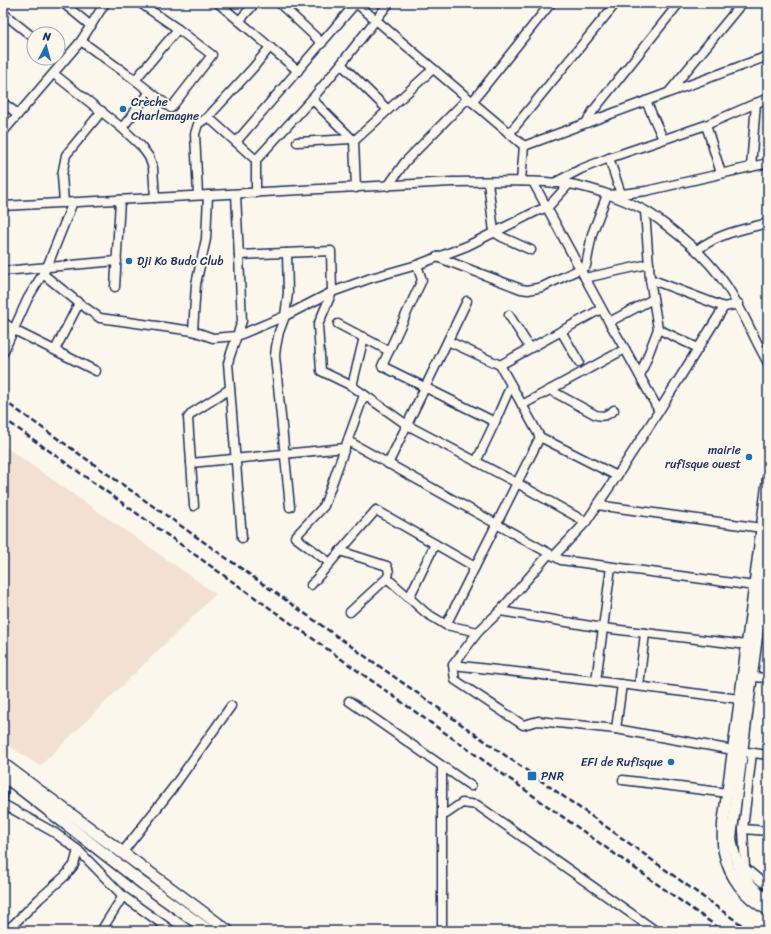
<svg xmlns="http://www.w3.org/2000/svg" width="771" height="934" viewBox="0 0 771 934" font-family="Sriracha,sans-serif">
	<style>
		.built { fill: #f3e0d3 }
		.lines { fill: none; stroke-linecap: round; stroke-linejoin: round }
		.minor-casing { stroke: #1b2f5e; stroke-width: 11 }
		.major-casing { stroke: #1b2f5e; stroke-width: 13 }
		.highway-casing { stroke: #1b2f5e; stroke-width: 14 }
		.minor { stroke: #fbf7ec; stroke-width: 8 }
		.major { stroke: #fbf7ec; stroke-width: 10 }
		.highway { stroke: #fbf7ec; stroke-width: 11 }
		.rail { stroke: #1b2f5e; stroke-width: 2.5; stroke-dasharray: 6 3; stroke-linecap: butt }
		.poi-dot { fill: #1f6fb2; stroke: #fbf7ec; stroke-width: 1.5 }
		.labels { text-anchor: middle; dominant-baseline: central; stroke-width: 4; stroke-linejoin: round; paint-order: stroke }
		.poi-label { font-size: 12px; fill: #1b2f5e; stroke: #fbf7ec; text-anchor: start }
	</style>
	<rect width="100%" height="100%" fill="#fbf7ec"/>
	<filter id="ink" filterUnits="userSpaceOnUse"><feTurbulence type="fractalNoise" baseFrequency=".025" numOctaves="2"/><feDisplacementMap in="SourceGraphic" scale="8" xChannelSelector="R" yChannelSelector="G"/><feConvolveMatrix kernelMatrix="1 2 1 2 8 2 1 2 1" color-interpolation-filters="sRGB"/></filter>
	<g filter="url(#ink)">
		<polygon class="built" points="3,445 216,594 40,766 3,742"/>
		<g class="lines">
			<g class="minor-casing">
				<g id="minor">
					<polyline points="63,3 91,26"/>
					<polyline points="218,3 298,71"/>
					<polyline points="279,3 322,43"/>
					<polyline points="356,3 524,146"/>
					<polyline points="3,6 5,3"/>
					<polyline points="3,13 34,38"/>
					<polyline points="239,21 255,3"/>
					<polyline points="81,41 135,80 171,108 212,55 178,29 140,3"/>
					<polyline points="341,64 388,110"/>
					<polyline points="54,74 122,128 141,146 149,157 153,168 155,198"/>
					<polyline points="135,80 178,29"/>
					<polyline points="669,92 742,3"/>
					<polyline points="312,99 354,141 356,188"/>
					<polyline points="646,101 663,139"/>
					<polyline points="472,102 551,3"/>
					<polyline points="3,103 18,114"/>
					<polyline points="208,117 253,68 270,47"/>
					<polyline points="586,123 593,111 679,3"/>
					<polyline points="706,125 721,173"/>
					<polyline points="122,128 150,92"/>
					<polyline points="3,132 81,41 105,3"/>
					<polyline points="509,134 616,3"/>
					<polyline points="354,141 433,69"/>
					<polyline points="236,142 356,3"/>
					<polyline points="297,142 352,139"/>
					<polyline points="524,146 768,56"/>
					<polyline points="609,158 621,194"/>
					<polyline points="751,167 756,103"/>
					<polyline points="521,181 524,146"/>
					<polyline points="488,182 494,232 502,237 531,250"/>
					<polyline points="533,182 609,322 625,349 659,411"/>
					<polyline points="554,183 581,169 609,158 706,125 768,98"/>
					<polyline points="388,186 405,162 468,98"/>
					<polyline points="256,193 256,160 312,99 341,64 389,3"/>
					<polyline points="236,194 242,321 230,356 228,363 242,538"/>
					<polyline points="198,195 195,134 198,124 208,117 256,160"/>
					<polyline points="64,203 62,175 66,155 102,111"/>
					<path d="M3,206L452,182C483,182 515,180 546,182C554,183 562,183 570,184C593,188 623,199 644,210C654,215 663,223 671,229C692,245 712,264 726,285C743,310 753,337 768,363"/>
					<path d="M697,250C718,234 742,229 768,223"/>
					<polyline points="287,253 288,293 285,316 279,332 276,347 275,356 290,507"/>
					<polyline points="239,255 331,251 332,292 318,325 321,371 352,386 407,425 517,483 586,522"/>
					<polyline points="437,257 521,289 528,290 542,287 586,266 592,234 607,195 621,194 646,191 768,163"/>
					<polyline points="417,265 422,280 382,366 495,422"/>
					<polyline points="3,271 117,261"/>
					<polyline points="43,274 79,303 100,318 193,331 213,338 237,336 285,316 332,292 371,278 417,265 467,246 537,211 548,207 569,184"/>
					<polyline points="585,278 649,264"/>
					<polyline points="650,279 724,307 739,304"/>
					<polyline points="115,287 120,200"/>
					<polyline points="509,315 530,348"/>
					<polyline points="3,322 14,330 96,371"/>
					<polyline points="609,322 653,299"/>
					<polyline points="338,324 389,351"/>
					<polyline points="658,329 698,348"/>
					<polyline points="193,331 196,284 206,239 208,195"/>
					<polyline points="561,331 579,362"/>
					<polyline points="448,341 500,365 540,437 617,476"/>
					<polyline points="55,350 79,303"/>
					<polyline points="3,353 28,298 47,267 73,202"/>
					<polyline points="500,365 601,309"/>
					<polyline points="640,376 658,329 650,279 645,211"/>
					<polyline points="352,386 364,337"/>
					<path d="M550,390L596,415C605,417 607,415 614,410"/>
					<polyline points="522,405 625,349"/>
					<polyline points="348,441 561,560 755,586"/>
					<polyline points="476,462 495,422 511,385"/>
					<polyline points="191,463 345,448"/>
					<polyline points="388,464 467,301"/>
					<polyline points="597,505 762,528"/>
					<polyline points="194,506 188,418 192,413 230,389"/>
					<path d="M340,551L387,566C389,571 390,574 387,578L350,612"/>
					<polyline points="549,554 500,611 478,632 453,665 455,680 523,725 538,721 616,729 733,750 768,755"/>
					<polyline points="554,556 586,522 617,476 659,411 724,307"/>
					<polyline points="330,563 295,537 324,506 364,395"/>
					<polyline points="387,578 426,613 446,625 478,632"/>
					<polyline points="311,585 376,510 475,567"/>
					<polyline points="409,598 435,544"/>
					<polyline points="500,611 603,628 747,645"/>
					<polyline points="446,625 540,437"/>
					<polyline points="453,665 596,681 740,699"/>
					<polyline points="752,677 768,678"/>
					<polyline points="596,681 611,567"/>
					<polyline points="639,686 645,633"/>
					<polyline points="349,701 471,786"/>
					<polyline points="616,729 622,684"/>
					<polyline points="623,780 728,793"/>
					<polyline points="3,785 3,797"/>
					<polyline points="3,804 55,833 78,850 123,896 172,931"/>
					<polyline points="442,814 446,814 462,803 477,805 656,931"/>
					<polyline points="743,829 768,831"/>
					<polyline points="122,853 172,789 231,706"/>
					<polyline points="745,868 762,882 768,885"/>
					<polyline points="743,875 745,868 743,829 752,753"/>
					<polyline points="5,931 13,925 39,899 65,876 74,865 78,850"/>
					<polyline points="101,931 123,896"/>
					<polyline points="442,931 442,766"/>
				</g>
			</g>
			<g class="major-casing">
				<g id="major">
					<path d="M768,478L740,699L723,824C723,833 722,843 724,852C729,877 745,898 768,910"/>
					<path d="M768,551L731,838C735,864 744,885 768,899"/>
				</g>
			</g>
			<g class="highway-casing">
				<g id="highway">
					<polyline points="3,764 228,931"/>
					<polyline points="3,775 142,883 209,931"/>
				</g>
			</g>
			<use href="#minor" class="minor"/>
			<use href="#major" class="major"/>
			<use href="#highway" class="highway"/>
			<g class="rail">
				<polyline points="3,400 608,828 750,931"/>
				<polyline points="3,418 723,931"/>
			</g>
		</g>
	</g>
	<g class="poi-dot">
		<circle cx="123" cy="109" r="4"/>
		<circle cx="129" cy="261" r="4"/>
		<circle cx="749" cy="457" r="4"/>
		<circle cx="671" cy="762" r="4"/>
		<rect x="527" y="771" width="10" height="10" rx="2"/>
	</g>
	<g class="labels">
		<g class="poi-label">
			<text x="131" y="102">Crèche<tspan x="131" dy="14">Charlemagne</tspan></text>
			<text x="137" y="261">Dji Ko Budo Club</text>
			<text x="741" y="450" text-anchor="end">mairie<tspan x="741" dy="14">rufisque ouest</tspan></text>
			<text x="663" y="762" text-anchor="end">EFI de Rufisque</text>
			<text x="541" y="776">PNR</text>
		</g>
	</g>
	<rect width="771" height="934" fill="none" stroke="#fbf7ec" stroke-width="16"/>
	<rect x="8" y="8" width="755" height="918" fill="none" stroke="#1b2f5e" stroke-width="1.5" filter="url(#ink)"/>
	<g transform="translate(46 46) rotate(6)"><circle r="19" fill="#fbf7ec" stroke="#a1a7b3"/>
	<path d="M0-3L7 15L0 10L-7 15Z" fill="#1f6fb2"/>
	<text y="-6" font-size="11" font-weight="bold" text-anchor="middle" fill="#1b2f5e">N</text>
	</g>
</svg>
